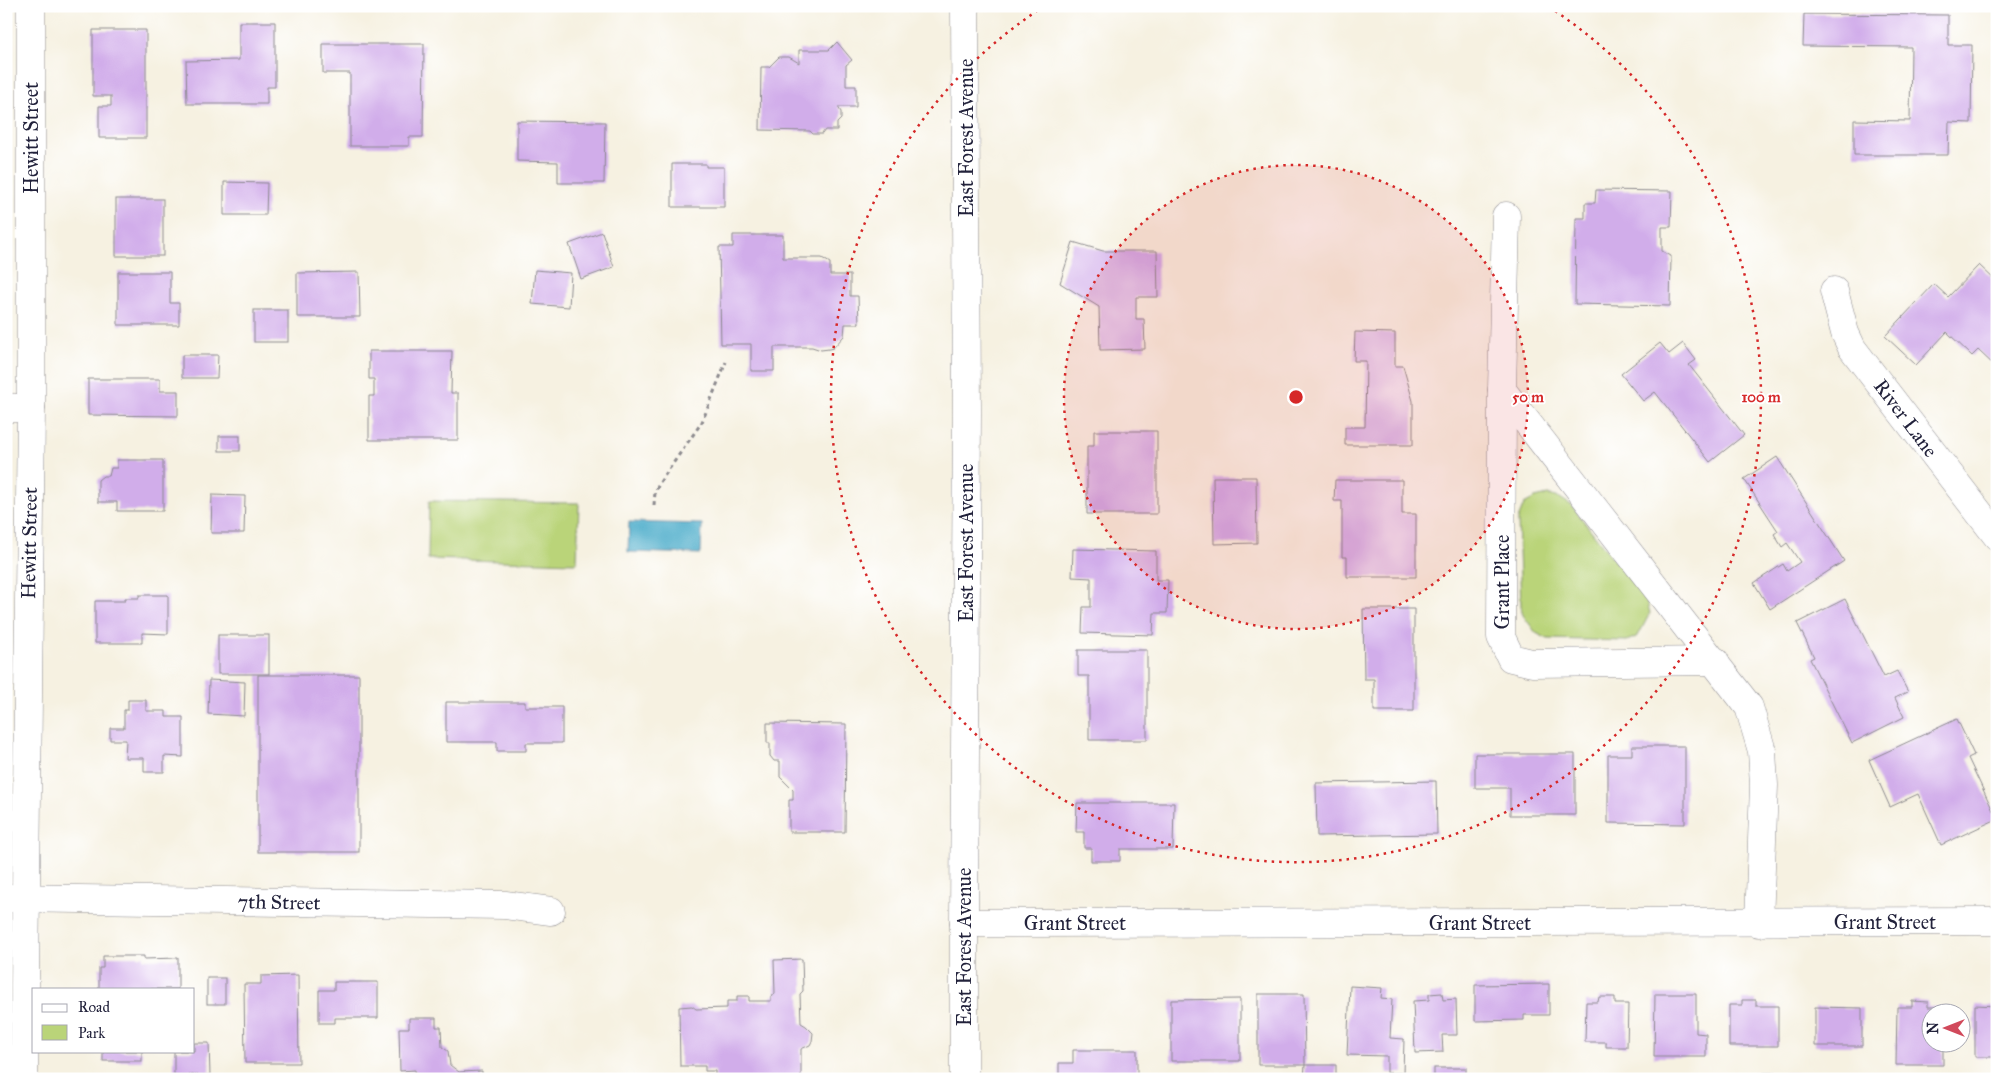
<svg xmlns="http://www.w3.org/2000/svg" width="2003" height="1085" viewBox="0 0 2003 1085" font-family="'IM FELL Great Primer',serif">
	<style>
		.green { fill: #bad479; stroke: #6e7b5a }
		.water { fill: #4aabc9; stroke: #366682 }
		.building { fill: #d1adea }
		.lines { fill: none; stroke-linecap: round; stroke-linejoin: round }
		.minor-casing { stroke: #8c8a8e; stroke-width: 29 }
		.tertiary-casing { stroke: #8c8a8e; stroke-width: 29 }
		.path { stroke: #8c8a8e; stroke-width: 3; stroke-dasharray: 4 4; stroke-linecap: butt }
		.minor { stroke: #fff; stroke-width: 28 }
		.tertiary { stroke: #fff; stroke-width: 28 }
		.ring { fill: none; stroke: #d62828; stroke-width: 2.5; stroke-dasharray: 2.5 5 }
		.labels { text-anchor: middle; dominant-baseline: central; stroke-width: 4; stroke-linejoin: round; paint-order: stroke }
		.street-label { font-size: 20px; fill: #22223b; stroke: #fff }
		.centre { fill: #d62828; stroke: #fff; stroke-width: 2.5 }
		.ring-label { font-size: 15px; text-anchor: middle; font-weight: bold; fill: #d62828; stroke: #fff; stroke-width: 4; stroke-linejoin: round; paint-order: stroke }
	</style>
	<rect width="100%" height="100%" fill="#fff"/>
	<filter id="ink" filterUnits="userSpaceOnUse"><feTurbulence type="fractalNoise" baseFrequency=".02" numOctaves="2"/><feDisplacementMap in="SourceGraphic" scale="10" xChannelSelector="R" yChannelSelector="G"/><feConvolveMatrix kernelMatrix="1 2 1 2 8 2 1 2 1" color-interpolation-filters="sRGB"/></filter>
	<filter id="wash" filterUnits="userSpaceOnUse"><feTurbulence type="fractalNoise" baseFrequency=".0096" numOctaves="4" result="noise"/><feDisplacementMap in="SourceGraphic" scale="20" xChannelSelector="R" yChannelSelector="G"/><feGaussianBlur stdDeviation="1.12" result="paint"/><feColorMatrix in="noise" values="0 0 0 0 0 0 0 0 0 0 0 0 0 0 0 0 0 1.4 0 .05"/><feComposite in="paint" operator="in"/></filter>
	<g filter="url(#wash)">
		<rect width="100%" height="100%" fill="#f6f1e1"/>
		<g class="green">
			<polygon points="1548,495 1560,498 1571,505 1647,602 1650,613 1638,636 1627,641 1548,639 1536,633 1523,615 1521,607 1518,519 1524,504 1535,498"/>
			<polygon points="429,501 579,503 577,563 428,559"/>
		</g>
		<polygon class="water" points="629,522 702,524 701,554 628,552"/>
		<g id="blocks">
			<g class="building">
				<polygon points="1804,14 1948,15 1948,45 1972,45 1971,123 1949,122 1948,155 1854,155 1854,120 1910,121 1911,47 1803,46"/>
				<polygon points="239,22 275,22 275,87 267,87 267,104 187,104 186,61 239,60"/>
				<polygon points="93,30 146,30 146,138 99,138 99,106 111,106 111,96 93,96"/>
				<polygon points="837,42 852,60 846,65 846,86 856,86 856,107 838,107 841,112 841,119 837,123 837,130 825,130 822,134 813,134 810,131 760,130 761,67 769,67 779,57 789,57 799,63 799,50 829,50"/>
				<polygon points="323,44 424,44 423,137 409,137 409,146 350,146 350,73 323,73"/>
				<polygon points="517,121 605,122 604,183 558,183 558,162 517,161"/>
				<polygon points="672,164 706,164 706,167 724,167 724,207 672,207"/>
				<polygon points="224,182 267,183 266,215 224,215"/>
				<polygon points="1596,190 1672,191 1671,227 1662,227 1662,251 1671,256 1670,306 1575,304 1576,218 1585,218 1585,203 1595,203"/>
				<rect x="116" y="199" width="47" height="57"/>
				<polygon points="602,232 614,267 581,279 569,244"/>
				<polygon points="733,235 783,235 783,258 822,258 830,263 830,275 850,275 850,296 858,296 859,324 845,324 844,336 833,348 829,349 821,350 812,347 774,347 774,371 751,371 751,344 721,344 719,247 733,247"/>
				<polygon points="1073,242 1103,251 1157,251 1158,297 1136,297 1136,319 1144,319 1145,349 1100,350 1099,307 1060,283"/>
				<polygon points="1979,265 1997,282 1997,368 1978,350 1972,356 1947,332 1916,365 1885,336 1934,284 1948,297"/>
				<polygon points="535,270 571,273 569,307 532,304"/>
				<polygon points="118,272 170,272 170,303 179,303 179,325 118,325"/>
				<polygon points="359,272 360,317 297,317 297,273"/>
				<rect x="254" y="310" width="34" height="32"/>
				<polygon points="1355,332 1395,333 1395,366 1403,366 1413,401 1413,445 1345,445 1345,427 1365,427 1366,361 1354,361"/>
				<polygon points="1660,343 1669,354 1683,343 1696,360 1689,365 1744,435 1710,462 1655,392 1643,401 1621,374"/>
				<polygon points="369,351 452,351 451,393 458,393 458,440 369,440 369,396 374,396 374,379 369,379"/>
				<polygon points="182,355 218,355 217,378 182,378"/>
				<polygon points="88,379 160,379 160,391 178,391 178,416 88,415"/>
				<polygon points="1094,431 1157,431 1157,514 1087,514 1087,446 1094,446"/>
				<rect x="219" y="436" width="21" height="15"/>
				<polygon points="1777,457 1844,561 1770,609 1754,583 1783,564 1787,571 1800,562 1787,543 1782,547 1774,534 1778,531 1744,479"/>
				<polygon points="117,460 163,460 163,511 117,511 117,502 98,502 98,480 103,476 109,476 111,468 117,468"/>
				<polygon points="1213,477 1256,477 1257,543 1214,544"/>
				<polygon points="1335,480 1402,480 1402,514 1416,514 1416,577 1347,577 1347,557 1342,557 1342,501 1334,501"/>
				<polygon points="212,495 245,496 244,533 211,533"/>
				<polygon points="1073,549 1156,551 1156,580 1168,580 1167,613 1154,613 1153,635 1082,633 1083,607 1091,607 1091,578 1072,577"/>
				<polygon points="139,595 168,595 168,634 142,633 142,643 95,643 95,601 125,601 125,598 139,598"/>
				<polygon points="1845,599 1884,677 1897,671 1908,692 1895,698 1904,717 1852,743 1810,659 1814,657 1797,623"/>
				<polygon points="1363,609 1414,609 1414,711 1374,711 1374,679 1364,679"/>
				<rect x="218" y="635" width="51" height="39"/>
				<polygon points="1078,650 1147,650 1147,740 1089,740 1089,676 1078,676"/>
				<rect x="258" y="675" width="101" height="177"/>
				<polygon points="209,680 245,682 244,716 208,714"/>
				<polygon points="128,700 146,700 146,711 166,711 166,717 183,717 183,757 164,756 164,772 144,772 144,758 125,758 126,740 110,740 110,728 124,728 124,710 128,710"/>
				<polygon points="446,702 525,702 525,707 562,707 562,743 526,743 526,751 497,751 497,742 446,742"/>
				<polygon points="1957,719 1974,755 1968,758 1997,819 1941,845 1918,794 1890,807 1869,760"/>
				<polygon points="767,723 846,724 845,832 789,832 789,800 793,800 793,790 780,777 780,761 774,761 770,756 770,743 767,743"/>
				<polygon points="1632,746 1685,746 1685,824 1608,823 1608,755 1632,755"/>
				<polygon points="1475,754 1575,754 1575,815 1510,815 1510,788 1475,788"/>
				<polygon points="1436,781 1437,834 1317,836 1316,783"/>
				<polygon points="1077,803 1174,803 1173,849 1120,849 1120,861 1091,861 1091,848 1084,848 1084,832 1076,832"/>
				<polygon points="103,956 144,956 144,959 178,958 178,989 99,989 99,968 103,968"/>
				<polygon points="802,959 803,991 800,994 801,1023 806,1026 813,1033 812,1041 810,1045 801,1049 801,1079 715,1079 715,1071 705,1071 705,1066 680,1066 679,1007 692,1006 696,1009 727,1008 727,1001 737,1001 737,996 749,996 749,1001 771,1001 771,997 775,994 774,960"/>
				<polygon points="298,975 299,1063 245,1063 244,984 261,984 261,976"/>
				<rect x="207" y="978" width="18" height="26"/>
				<polygon points="334,982 378,982 378,1018 335,1018 335,1023 319,1023 319,990 334,990"/>
				<polygon points="1549,984 1549,1015 1524,1015 1524,1020 1475,1021 1475,985"/>
				<polygon points="1350,986 1382,988 1381,998 1392,999 1390,1038 1404,1039 1403,1073 1387,1073 1387,1056 1347,1055"/>
				<polygon points="1442,993 1443,1000 1456,999 1457,1035 1442,1035 1443,1052 1415,1053 1413,1001 1429,1000 1429,994"/>
				<polygon points="1258,994 1304,994 1305,1065 1258,1065"/>
				<polygon points="1655,994 1696,994 1696,1033 1706,1034 1706,1057 1654,1057"/>
				<polygon points="1599,997 1615,997 1615,1004 1628,1004 1627,1047 1606,1047 1606,1042 1585,1042 1586,1002 1598,1002"/>
				<polygon points="1240,999 1240,1061 1171,1061 1171,1000"/>
				<polygon points="1742,1000 1756,1000 1756,1006 1778,1006 1778,1046 1729,1046 1729,1005 1742,1005"/>
				<polygon points="1912,1001 1928,1002 1928,1007 1943,1007 1943,1012 1930,1012 1930,1042 1943,1042 1943,1065 1896,1065 1897,1007 1912,1007"/>
				<polygon points="1975,1005 1997,1006 1997,1053 1994,1053 1994,1057 1975,1057"/>
				<polygon points="1815,1007 1862,1008 1862,1046 1815,1046"/>
				<polygon points="409,1018 436,1018 436,1027 441,1027 442,1047 448,1051 450,1065 459,1072 482,1071 482,1079 416,1079 415,1070 400,1071 399,1028 409,1028"/>
				<polygon points="194,1043 209,1043 210,1075 174,1075 174,1051 194,1051"/>
				<polygon points="1073,1050 1137,1050 1137,1079 1059,1079 1059,1063 1073,1063"/>
				<rect x="103" y="1051" width="39" height="10"/>
				<polygon points="1305,1065 1336,1065 1336,1079 1304,1079"/>
				<rect x="1434" y="1068" width="32" height="11"/>
				<rect x="1764" y="1073" width="32" height="6"/>
			</g>
		</g>
	</g>
	<g filter="url(#ink)">
		<use href="#blocks" fill-opacity="0" stroke="#8c8a8e" stroke-width="1"/>
		<g class="lines">
			<g class="minor-casing">
				<g id="minor">
					<polyline points="1506,216 1502,390 1749,707 1762,751 1764,785 1759,923"/>
					<polyline points="1834,291 1845,333 1852,348 1997,536"/>
					<polyline points="1502,390 1501,637 1511,658 1532,663 1715,661"/>
					<polyline points="6,408 31,408"/>
					<polyline points="6,898 505,905 551,911"/>
					<polyline points="964,923 1997,921"/>
					<polyline points="24,1079 31,408 31,6"/>
				</g>
			</g>
			<g class="tertiary-casing">
				<polyline id="tertiary" points="964,1079 964,923 967,412 965,6"/>
			</g>
			<polyline class="path" points="654,505 655,492 660,482 702,422 726,362"/>
			<use href="#minor" class="minor"/>
			<use href="#tertiary" class="tertiary"/>
		</g>
	</g>
	<circle cx="1296" cy="397" r="232" fill="#d62828" fill-opacity=".12"/>
	<g class="ring">
		<circle cx="1296" cy="397" r="232"/>
		<path d="M1549 7A465 465 0 1 1 1043 7"/>
	</g>
	<g class="labels">
		<g class="street-label">
			<text transform="translate(31 138) rotate(-90)">Hewitt Street</text>
			<text transform="translate(966 138) rotate(-90)">East Forest Avenue</text>
			<text transform="translate(1906 418) rotate(53)">River Lane</text>
			<text transform="translate(29 543) rotate(-89)">Hewitt Street</text>
			<text transform="translate(966 543) rotate(-90)">East Forest Avenue</text>
			<text transform="translate(1502 582) rotate(-90)">Grant Place</text>
			<text transform="translate(279 902) rotate(1)">7th Street</text>
			<text x="1885" y="922">Grant Street</text>
			<text x="1075" y="923">Grant Street</text>
			<text x="1480" y="923">Grant Street</text>
			<text transform="translate(964 947) rotate(-90)">East Forest Avenue</text>
		</g>
	</g>
	<circle cx="1296" cy="397" r="8" class="centre"/>
	<g class="ring-label">
		<text x="1528" y="402">50 m</text>
		<text x="1761" y="402">100 m</text>
	</g>
	<rect width="2003" height="1085" fill="none" stroke="#fff" stroke-width="25"/>
	<rect x="32" y="988" width="162" height="65" fill="#ffffff" stroke="#a7a7b1"/>
	<rect x="42" y="1004" width="25" height="8" fill="#ffffff" stroke="#a7a7b1"/>
	<text x="78" y="1012" font-size="15" fill="#22223b">Road</text>
	<rect x="42" y="1025" width="25" height="15" fill="#bad479" stroke="#a7a7b1"/>
	<text x="78" y="1038" font-size="15" fill="#22223b">Park</text>
	<g transform="translate(1946 1028) rotate(270)"><circle r="24" fill="#ffffff" stroke="#a7a7b1"/>
	<path d="M0-4L9 19L0 12L-9 19Z" fill="#d1495b"/>
	<text y="-8" font-size="14" font-weight="bold" text-anchor="middle" fill="#22223b">N</text>
	</g>
</svg>
